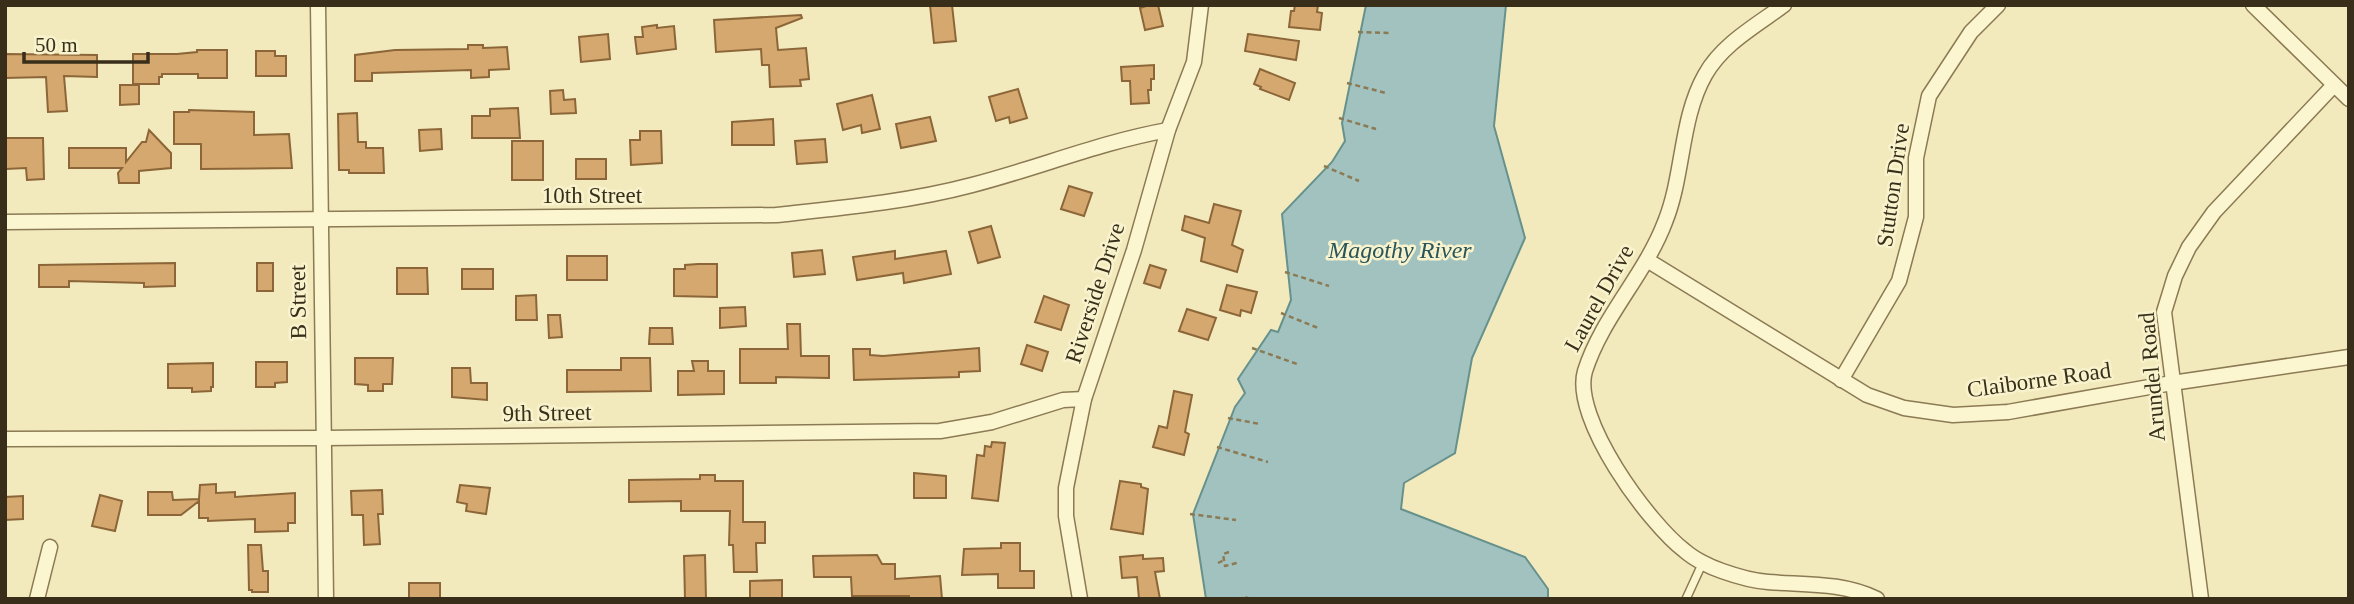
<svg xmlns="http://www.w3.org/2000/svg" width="2354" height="604" viewBox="0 0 2354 604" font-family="'Times New Roman',serif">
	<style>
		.water { fill: #a1c2be; stroke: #67918d; stroke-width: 2 }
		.building { fill: #d4a86e; stroke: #8c6638; stroke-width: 2 }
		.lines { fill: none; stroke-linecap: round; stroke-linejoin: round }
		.lane-casing { stroke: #8b7a54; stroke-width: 10 }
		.street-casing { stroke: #8b7a54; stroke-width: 17 }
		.path { stroke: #8b7a54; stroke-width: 2.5; stroke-dasharray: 5 3.5; stroke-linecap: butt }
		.lane { stroke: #fcf6d0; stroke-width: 7 }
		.street { stroke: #fcf6d0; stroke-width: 14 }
		.labels { text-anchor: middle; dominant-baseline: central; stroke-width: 5; stroke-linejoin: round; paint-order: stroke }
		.street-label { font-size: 23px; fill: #392e1a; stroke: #f9f3cd }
		.water-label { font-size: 24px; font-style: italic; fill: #28555a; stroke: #f9f3cd }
	</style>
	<rect width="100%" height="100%" fill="#f2eabc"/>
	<polygon class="water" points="1366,5 1506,5 1494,126 1525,238 1472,358 1455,453 1404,483 1401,509 1525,557 1548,589 1548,599 1206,599 1193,514 1235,407 1245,393 1238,379 1271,330 1278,332 1291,300 1282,214 1332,162 1345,141 1342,123"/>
	<g class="building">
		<polygon points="930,5 952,5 956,41 934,43"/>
		<polygon points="1149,5 1158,5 1163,26 1145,30 1140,8"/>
		<polygon points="1295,5 1318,5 1317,12 1322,13 1320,30 1289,27 1291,11 1294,11"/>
		<polygon points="801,15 802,18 776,28 778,50 806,48 809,79 800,80 801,86 770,87 769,65 762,65 761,49 716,52 714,20"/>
		<polygon points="657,25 657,28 674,26 676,49 637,54 635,37 643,37 642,27"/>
		<polygon points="608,34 610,59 581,62 579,37"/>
		<polygon points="1248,34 1299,41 1296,60 1245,51"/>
		<polygon points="468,45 483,45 483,48 507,47 509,69 489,70 489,77 471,78 471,70 372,73 372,81 355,81 355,55 395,50 468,49"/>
		<polygon points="197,50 227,50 227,78 198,78 198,74 162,74 162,77 159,77 159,84 133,84 133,54 177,54 197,52"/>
		<polygon points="256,51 275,51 275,56 286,56 286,76 256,76"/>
		<polygon points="5,54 97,55 97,77 64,76 67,111 48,112 46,77 5,78"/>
		<polygon points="1154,65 1154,79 1151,79 1151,90 1148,90 1149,103 1131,104 1130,81 1122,81 1121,67"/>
		<polygon points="1260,69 1295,83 1289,100 1260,89 1261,87 1254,84"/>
		<polygon points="120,85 139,85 139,104 120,105"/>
		<polygon points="1018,89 1027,118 1010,123 1009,117 996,121 989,97"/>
		<polygon points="563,90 564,100 575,99 576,113 551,114 550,91"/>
		<polygon points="872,95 880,129 862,133 861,125 843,130 837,104"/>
		<polygon points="518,108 520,138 472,138 472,116 490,116 490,109"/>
		<polygon points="189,110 254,112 254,135 289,134 292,168 201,169 201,144 174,144 174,112 189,112"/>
		<polygon points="357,113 358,142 366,142 366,148 383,148 384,173 349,173 349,170 339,170 338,114"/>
		<polygon points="930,117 936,141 901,148 896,124"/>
		<polygon points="773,119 774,145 732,145 732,122"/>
		<polygon points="441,129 442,149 420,151 419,130"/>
		<polygon points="149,130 171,153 171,168 139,171 139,183 119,183 118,173 122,168 69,168 69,148 126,148 126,162 142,142 146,142"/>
		<polygon points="640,131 661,131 662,163 631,165 630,140 640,140"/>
		<polygon points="6,138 43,138 44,179 27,180 26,168 6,169"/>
		<polygon points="825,139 827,162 797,164 795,141"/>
		<rect x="512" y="141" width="31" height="39"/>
		<rect x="576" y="159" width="30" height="20"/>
		<polygon points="1069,186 1092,193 1084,216 1061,209"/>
		<polygon points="1214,204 1241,211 1232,245 1243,250 1237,272 1201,261 1205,238 1182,230 1185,216 1209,223"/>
		<polygon points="991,226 1000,257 978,263 969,232"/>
		<polygon points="822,250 825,274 794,277 792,253"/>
		<polygon points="895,251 895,259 946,251 951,274 904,283 903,273 857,280 853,257"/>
		<rect x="567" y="256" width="40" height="24"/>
		<polygon points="175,263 175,286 144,287 144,283 69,281 69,287 39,287 39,265"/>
		<rect x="257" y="263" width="16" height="28"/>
		<polygon points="698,264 717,264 717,297 674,296 674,269 685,269 685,265"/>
		<polygon points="1150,265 1166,270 1160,288 1144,283"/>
		<polygon points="397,268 427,268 428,294 397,294"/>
		<rect x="462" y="269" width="31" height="20"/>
		<polygon points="1227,285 1257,292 1251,313 1241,310 1240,316 1220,310"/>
		<polygon points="536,295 537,320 516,320 516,296"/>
		<polygon points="1044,296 1069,305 1061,330 1035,322"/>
		<polygon points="745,307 746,326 720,328 720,308"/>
		<polygon points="1187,309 1216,318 1208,340 1179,331"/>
		<polygon points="548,315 560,315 562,337 549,338"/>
		<polygon points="787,324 800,324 801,356 829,356 829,378 776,377 776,383 740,383 740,349 788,349"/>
		<polygon points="650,328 672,328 673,344 649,344"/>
		<polygon points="1027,345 1048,352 1042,371 1021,364"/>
		<polygon points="979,348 980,371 959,372 959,377 854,380 853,349 870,349 870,355 883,356"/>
		<polygon points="355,358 393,358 392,384 383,384 383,391 368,391 368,385 355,384"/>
		<polygon points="621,358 650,358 651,391 567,392 567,370 621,370"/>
		<polygon points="692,361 708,361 708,371 724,371 724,394 678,395 678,371 694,371"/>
		<polygon points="256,362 287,362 287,382 275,383 275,387 256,387"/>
		<polygon points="213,363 213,387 211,387 211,391 192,392 192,388 168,388 168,364"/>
		<polygon points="452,368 470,368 471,383 487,383 487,400 452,397"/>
		<polygon points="1174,391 1192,395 1185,432 1189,434 1184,455 1153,447 1159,426 1167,428"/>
		<polygon points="992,442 1005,443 998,501 972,498 977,455 984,456 985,446 991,447"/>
		<polygon points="914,473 946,476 946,498 914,498"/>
		<polygon points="700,475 715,475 715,481 743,481 743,522 765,522 765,543 756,543 757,572 734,572 733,545 729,545 730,511 681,511 681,501 629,502 629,480 700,479"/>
		<polygon points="1120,481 1141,484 1141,487 1148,489 1143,534 1111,529"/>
		<polygon points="216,484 216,493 235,492 235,497 295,493 295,523 288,523 288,531 255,532 255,519 208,521 208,518 199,518 199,501 181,515 148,515 148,492 172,492 173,500 199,499 200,485"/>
		<polygon points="460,485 490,488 486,514 466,511 467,504 457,502"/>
		<polygon points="382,490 383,514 378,514 380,544 364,545 363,515 352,515 351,491"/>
		<polygon points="100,495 122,501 115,531 92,526"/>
		<polygon points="23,496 23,519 5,520 5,497"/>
		<polygon points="1001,543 1020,543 1020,571 1034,571 1034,588 998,588 998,574 962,575 964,549 1001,548"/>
		<polygon points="248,545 261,545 263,571 268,571 268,592 252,592 252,590 249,590"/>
		<polygon points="705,555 706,599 685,599 684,556"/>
		<polygon points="877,555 882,564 895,564 895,579 940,576 942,599 909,599 909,596 852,596 851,577 814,577 813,556"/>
		<polygon points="1143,555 1143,559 1163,558 1164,571 1155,572 1160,599 1139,599 1137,577 1122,578 1120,557"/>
		<polygon points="782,580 782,599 750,599 750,581"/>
		<rect x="409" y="583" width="31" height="16"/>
	</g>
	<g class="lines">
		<g class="lane-casing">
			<polyline id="lane" points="1686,599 1703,562"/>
		</g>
		<g class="street-casing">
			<g id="street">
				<polyline points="318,5 326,599"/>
				<path d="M1784,5C1757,25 1722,44 1705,75C1680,119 1684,175 1665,222C1645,275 1602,317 1585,371C1571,418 1649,524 1685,551C1694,559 1710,567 1722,571C1736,576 1754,581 1768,582C1806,585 1842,582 1877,599"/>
				<polyline points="2253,5 2349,99"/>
				<path d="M5,222L776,215C841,208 908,202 972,185C1038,168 1101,142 1168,130"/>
				<polyline points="1647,260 1867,395 1904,408 1953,415 2008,412 2172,383 2349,357"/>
				<polyline points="1841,380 1899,281 1916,217 1916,158 1929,96 1971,32 1998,5"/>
				<polyline points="5,439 324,438 940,431 992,422 1063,400 1084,399"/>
				<polyline points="37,599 50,547"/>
				<polyline points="1080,599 1066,516 1066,488 1071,463 1084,399 1134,250 1168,130 1194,62 1201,5"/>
				<polyline points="2201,599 2164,312 2175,276 2189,247 2214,212 2334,85"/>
			</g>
		</g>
		<g class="path">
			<polyline points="1358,32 1390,33"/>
			<polyline points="1347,83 1386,93"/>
			<polyline points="1339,118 1376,129"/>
			<polyline points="1324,166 1359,181"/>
			<polyline points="1285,272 1329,286"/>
			<polyline points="1281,313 1318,328"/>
			<polyline points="1252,348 1297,364"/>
			<polyline points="1228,418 1260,424"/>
			<polyline points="1217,447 1268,462"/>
			<polyline points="1190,514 1236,520"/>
			<polyline points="1229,552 1223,554 1225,566 1237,563"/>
			<polyline points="1218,563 1224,560"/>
			<polyline points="1243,599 1251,596"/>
		</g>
		<use href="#lane" class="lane"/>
		<use href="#street" class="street"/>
	</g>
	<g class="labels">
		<g class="street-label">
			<text transform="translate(1893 185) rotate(-82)">Stutton Drive</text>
			<text x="592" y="195">10th Street</text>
			<text transform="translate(1095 293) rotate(-72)">Riverside Drive</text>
			<text transform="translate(1599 298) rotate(-61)">Laurel Drive</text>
			<text transform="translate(298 302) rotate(-91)">B Street</text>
			<text transform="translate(2152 377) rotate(-95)">Arundel Road</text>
			<text transform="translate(2039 380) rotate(-8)">Claiborne Road</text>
			<text transform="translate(547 413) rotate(-1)">9th Street</text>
		</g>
		<g class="water-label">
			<text x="1400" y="250">Magothy River</text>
		</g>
	</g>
	<rect width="2354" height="604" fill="none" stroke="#392e1a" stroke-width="14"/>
	<path d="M24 52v10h124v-10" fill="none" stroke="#392e1a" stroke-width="3.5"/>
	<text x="35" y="52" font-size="21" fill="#392e1a" stroke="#f9f3cd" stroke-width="5" paint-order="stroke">50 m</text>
</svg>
